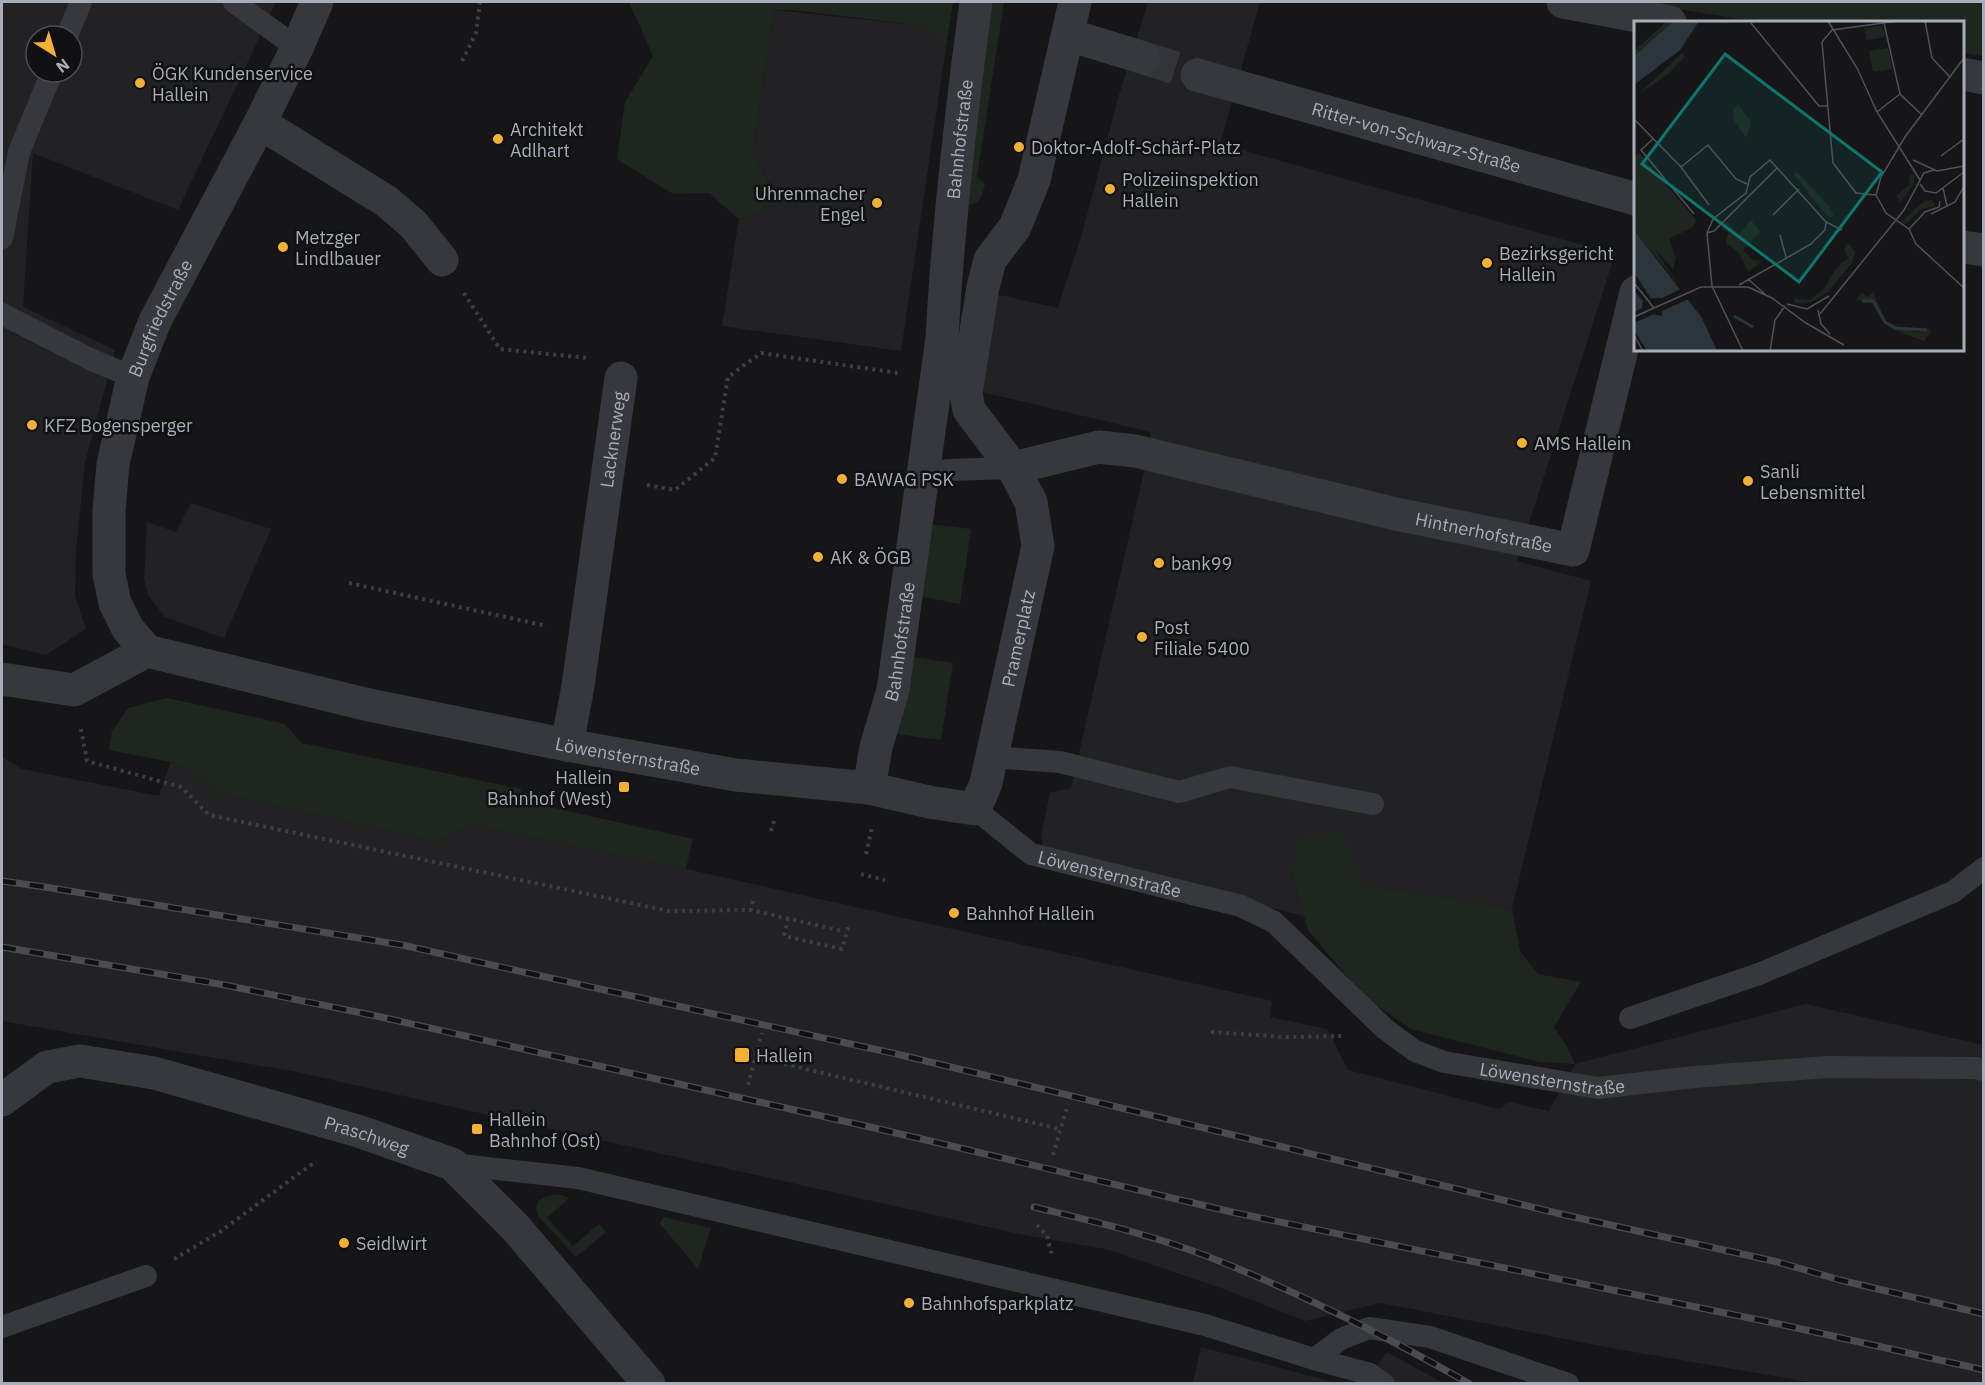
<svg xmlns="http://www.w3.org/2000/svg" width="1985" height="1385" viewBox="0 0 1985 1385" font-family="'IBM Plex Sans',sans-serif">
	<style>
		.built { fill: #222225; fill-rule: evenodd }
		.green { fill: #1e261f }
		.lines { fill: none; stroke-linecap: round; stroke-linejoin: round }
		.minor-tunnel { stroke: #333438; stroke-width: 33; stroke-dasharray: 33 16; stroke-linecap: butt }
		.path { stroke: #3d3f44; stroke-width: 4; stroke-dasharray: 3 4.5; stroke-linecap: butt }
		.service { stroke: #37383d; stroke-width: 22 }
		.minor { stroke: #37383d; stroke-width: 33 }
		.rail-casing { stroke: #4a4c52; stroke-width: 7 }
		.rail { stroke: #111113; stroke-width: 4.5; stroke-dasharray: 14; stroke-linecap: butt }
		.poi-dot { fill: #f2b134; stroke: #111113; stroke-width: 2 }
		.labels { text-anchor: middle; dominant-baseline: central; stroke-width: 5; stroke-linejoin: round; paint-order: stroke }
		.poi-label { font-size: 18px; fill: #a8adb8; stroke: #111113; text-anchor: start }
		.street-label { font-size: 18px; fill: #a8adb8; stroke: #111113 }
		.inset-river { fill: none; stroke: #2c353c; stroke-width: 3 }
		.inset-road { fill: none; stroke: #505258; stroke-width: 1.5 }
		.view { fill: #0f766e; fill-opacity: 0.15; stroke: #0f766e; stroke-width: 3 }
		.inset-edge { fill: none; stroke: #a8adb8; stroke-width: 3 }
	</style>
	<rect width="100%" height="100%" fill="#161618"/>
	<g class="built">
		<path d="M2,2H276L178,210L33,153L23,307L115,350L85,463L76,551L75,596L86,629L46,655L2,644ZM36,36H72V72H36Z"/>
		<polygon points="1148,2 1260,2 1220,144 1615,254 1517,561 1591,581 1512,909 1416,892 1361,886 1291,871 1304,916 1045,854 1041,836 1050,793 1071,788 1145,467 1151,432 974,390 995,294 1058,308 1082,234 1119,95"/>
		<polygon points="775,10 925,26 946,47 901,351 722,326 739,219 764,211 767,178 753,153 764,74"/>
		<polygon points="191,503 271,529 224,638 165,617 148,595 144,579 147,522 176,532"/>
		<polygon points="2,757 22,769 159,796 171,762 193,772 217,793 438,842 468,825 686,869 1272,1001 1270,1017 1327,1029 1348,1070 1499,1109 1509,1102 1549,1111 1575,1064 1806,1004 1983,1045 1983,1383 1815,1383 1611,1348 1381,1303 1305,1321 1221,1288 1106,1249 1024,1235 297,1072 2,1021"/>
		<polygon points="1201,1347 1337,1383 1193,1383"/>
		<polygon points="1387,1352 1443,1383 1364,1384"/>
	</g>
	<g class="green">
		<polygon points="629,2 953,2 946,47 924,26 793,10 775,10 764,74 753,153 767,178 764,211 739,219 709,193 673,194 617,159 625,102 653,56"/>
		<path d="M990,2H1004L977,177L985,184C982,195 981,203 969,205L963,200Z"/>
		<polygon points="1635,2 1983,2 1983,56 1963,53 1962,22 1758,22"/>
		<polygon points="930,524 971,529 960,604 919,596"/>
		<polygon points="909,656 953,663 941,740 897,734"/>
		<polygon points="167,698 285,724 302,743 521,789 519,800 693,839 686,869 468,825 438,842 217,793 193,772 171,762 109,750 112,731 128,708"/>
		<polygon points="1343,832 1361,886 1416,892 1512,909 1520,951 1538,974 1581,982 1554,1027 1567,1047 1575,1064 1540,1062 1411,1029 1363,996 1308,930 1291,871 1300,837"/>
		<path d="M558,1194L569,1198L547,1218L573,1246L599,1224L606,1232L576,1257L539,1217C531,1201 543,1196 558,1194Z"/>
		<polygon points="663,1217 711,1228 698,1269 660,1224"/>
	</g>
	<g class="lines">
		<polyline class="minor-tunnel" points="1144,58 1197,75"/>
		<g class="path">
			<polyline points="462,61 476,33 480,2"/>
			<polyline points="464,293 500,349 588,358"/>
			<polyline points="647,485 675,490 715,458 728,377 761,353 898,373"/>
			<polyline points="349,583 547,626"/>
			<polyline points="81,729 87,761 181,787 209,815 669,911 751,910"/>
			<polyline points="771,831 775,818"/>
			<polyline points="866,854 872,828"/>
			<polyline points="861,874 885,880"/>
			<polyline points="753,901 751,910 842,931"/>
			<polyline points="788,918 784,936 842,949 849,924"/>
			<polyline points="1211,1032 1286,1037 1342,1036"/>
			<polyline points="755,1057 1060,1129"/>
			<polyline points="748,1085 762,1033"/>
			<polyline points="1053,1155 1068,1104"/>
			<polyline points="1037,1225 1047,1236 1052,1255"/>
			<polyline points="174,1259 221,1231 316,1161"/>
		</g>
		<g class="service">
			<polyline points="234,2 297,48"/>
			<polyline points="67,36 81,2"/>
			<polyline points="2,238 19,152 52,72"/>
			<polyline points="2,314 92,360 133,377"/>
			<polyline points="922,479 947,470 1013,468"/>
			<polyline points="992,757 1060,762 1179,792 1230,777 1373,804"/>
			<path id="s1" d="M975,809L1031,854L1241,906L1274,922L1385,1029L1415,1051L1444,1062L1598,1088L1694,1077L1827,1067L1976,1068L1984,1070"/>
			<polyline points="1630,1018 1759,974 1953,892 1984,868"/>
			<polyline points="452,1164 578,1178 1205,1325 1314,1359 1370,1374 1384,1384"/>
			<polyline points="2,1327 146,1276"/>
			<polyline points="1314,1359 1341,1339 1369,1328 1430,1337 1568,1384"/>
		</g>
		<g class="minor">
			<polyline points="1563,2 1670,22"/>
			<polyline points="1069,35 1144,58"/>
			<polyline points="1962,74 1984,78"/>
			<path id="s2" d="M1197,75L1636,199"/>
			<polyline points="260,123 386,201 413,224 442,260"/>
			<polyline points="1962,247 1984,250"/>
			<path id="s3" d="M1013,468L1099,447L1135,451L1396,514L1573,550L1636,292"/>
			<path id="s4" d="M147,651L128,629L115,603L109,574V511L113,464L133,377L155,321L260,123L297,48L317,2"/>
			<path id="s5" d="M2,679L74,690L147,651L369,705L567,745L736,775L869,788L929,802L975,809L986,783L1038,546L1031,502L1013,468L969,410L966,393L983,287L990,260L1015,227L1034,180L1075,2"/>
			<path id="s6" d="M567,745L578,686L621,378"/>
			<path id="s7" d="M869,788L876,747L893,690L942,338C948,225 961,113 976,2"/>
			<path id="s8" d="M2,1100L47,1067L80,1061L154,1073L358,1131L452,1164L515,1227L649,1384"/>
		</g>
		<g class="rail-casing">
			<g id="rail">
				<polyline points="2,881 45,887 402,945 600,989 901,1055 1565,1215 1778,1262 1840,1280 1984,1314"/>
				<polyline points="2,947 225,985 381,1017 879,1129 1236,1213 1779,1324 1984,1370"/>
				<path d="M1034,1207C1091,1221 1149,1234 1204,1255C1297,1291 1384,1335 1470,1384"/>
			</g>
		</g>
		<use href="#rail" class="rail"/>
	</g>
	<g class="poi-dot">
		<circle cx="140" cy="83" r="6"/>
		<circle cx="498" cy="139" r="6"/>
		<circle cx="1019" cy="147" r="6"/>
		<circle cx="1110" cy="189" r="6"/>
		<circle cx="877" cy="203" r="6"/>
		<circle cx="283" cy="247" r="6"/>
		<circle cx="1487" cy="263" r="6"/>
		<circle cx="32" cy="425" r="6"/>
		<circle cx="1522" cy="443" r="6"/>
		<circle cx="842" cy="479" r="6"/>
		<circle cx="1748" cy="481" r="6"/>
		<circle cx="818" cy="557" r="6"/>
		<circle cx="1159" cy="563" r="6"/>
		<circle cx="1142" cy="637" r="6"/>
		<rect x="618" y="781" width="12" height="12" rx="3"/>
		<circle cx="954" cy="913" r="6"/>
		<rect x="734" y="1047" width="16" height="16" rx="3"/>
		<rect x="471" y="1123" width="12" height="12" rx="3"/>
		<circle cx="344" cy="1243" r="6"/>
		<circle cx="909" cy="1303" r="6"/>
	</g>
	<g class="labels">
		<g class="poi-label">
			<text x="152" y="73">ÖGK Kundenservice<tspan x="152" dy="21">Hallein</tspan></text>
			<text x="510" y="129">Architekt<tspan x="510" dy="21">Adlhart</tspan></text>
			<text x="1031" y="147">Doktor-Adolf-Schärf-Platz</text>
			<text x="1122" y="179">Polizeiinspektion<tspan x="1122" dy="21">Hallein</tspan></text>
			<text x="865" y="193" text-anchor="end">Uhrenmacher<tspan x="865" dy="21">Engel</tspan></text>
			<text x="295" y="237">Metzger<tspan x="295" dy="21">Lindlbauer</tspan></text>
			<text x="1499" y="253">Bezirksgericht<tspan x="1499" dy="21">Hallein</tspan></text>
			<text x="44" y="425">KFZ Bogensperger</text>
			<text x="1534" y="443">AMS Hallein</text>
			<text x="1760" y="471">Sanli<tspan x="1760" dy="21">Lebensmittel</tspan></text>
			<text x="854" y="479">BAWAG PSK</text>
			<text x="830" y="557">AK &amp; ÖGB</text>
			<text x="1171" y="563">bank99</text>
			<text x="1154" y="627">Post<tspan x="1154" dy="21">Filiale 5400</tspan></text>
			<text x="612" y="777" text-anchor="end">Hallein<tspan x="612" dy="21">Bahnhof (West)</tspan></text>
			<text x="966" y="913">Bahnhof Hallein</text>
			<text x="756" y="1055">Hallein</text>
			<text x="489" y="1119">Hallein<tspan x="489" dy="21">Bahnhof (Ost)</tspan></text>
			<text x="356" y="1243">Seidlwirt</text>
			<text x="921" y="1303">Bahnhofsparkplatz</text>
		</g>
		<g class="street-label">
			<text stroke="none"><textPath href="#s2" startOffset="228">Ritter-von-Schwarz-Straße</textPath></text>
			<text stroke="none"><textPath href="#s7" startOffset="656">Bahnhofstraße</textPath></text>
			<text stroke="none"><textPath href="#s4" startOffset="352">Burgfriedstraße</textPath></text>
			<text stroke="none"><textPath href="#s6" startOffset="309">Lacknerweg</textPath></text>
			<text stroke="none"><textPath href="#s3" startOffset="483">Hintnerhofstraße</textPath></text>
			<text stroke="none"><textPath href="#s5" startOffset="1176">Pramerplatz</textPath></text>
			<text stroke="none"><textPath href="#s7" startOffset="150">Bahnhofstraße</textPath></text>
			<text stroke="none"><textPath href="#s5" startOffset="648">Löwensternstraße</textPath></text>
			<text stroke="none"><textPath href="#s1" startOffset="153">Löwensternstraße</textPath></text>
			<text stroke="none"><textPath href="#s1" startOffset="657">Löwensternstraße</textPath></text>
			<text stroke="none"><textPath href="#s8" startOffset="386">Praschweg</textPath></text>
		</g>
	</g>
	<g transform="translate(1634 21)">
		<rect width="330" height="330" fill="#161618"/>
		<path d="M33,0H40L0,35V30ZM247,5L252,16L233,19L230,7ZM254,27L258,48L239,51L235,30ZM48,32L51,36L34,53L5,73ZM104,83L117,101L112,117L100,99L99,89ZM5,132L62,199L59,206L35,218L42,237L39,248L19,226L45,264L0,209V135ZM163,151L195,185L200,196H194L186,187L160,153ZM276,154H280V163L267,181L262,175L275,164ZM298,179L301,185L288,188L272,203L267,201L290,180ZM117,199L126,211L109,229L119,239L128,240L114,251L105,232L92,222L94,212L87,207L93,201L105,214ZM214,222L221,231L218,242L194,271L178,281L161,282L160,277L175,279L190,268L202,247L214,237L210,229ZM239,271L252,301L281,311L290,310L292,306L298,310L290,320L260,309L248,300L239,282L222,279L228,272L234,276Z" fill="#1e261f"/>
		<path d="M40,0H65L46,29L0,64V35ZM0,209L68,297L83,330H13L0,309V270L22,294L28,295L0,251Z" fill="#2c353c"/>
		<path d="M49,267L57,277L28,290V295L20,293L0,302V291L8,287L9,280L25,292L15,277H28Z" fill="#161618"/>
		<path class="inset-river" d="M228,280H239L251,301L261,307L293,309M100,295L119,306"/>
		<path class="inset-road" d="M104,0H124M194,0L223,47L243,91L286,159M291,0L298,37L316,56M117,2L185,85H194M250,2L266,73L288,94M243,91L266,73M0,98L47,146L75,184M19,118L7,129L60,193M307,135L330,118M279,139L303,150L330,145M47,146L74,124L102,158L113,163M286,163L291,170L302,172L330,151M309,167L313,185M242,174L222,172L199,142L188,21L198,9L264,0M306,180L305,186L291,191L275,208L252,192L242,174L247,156L271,116L330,37M297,193L321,181L330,165M139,194L165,168M275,208L282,223L330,267M73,212L80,210L143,147M146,214L152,236M114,258L132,274M0,262L20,287L67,266H114L138,277L172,302L210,324M105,264L177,223L191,209L192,201M153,283L173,288L195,275M184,289L187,303L196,313M186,293L270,189L290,152L300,149M0,296L20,287M0,314L9,330M109,330L78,265L73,212L79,198L112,172L116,156L136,139L192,201L208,209M136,330L141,299L151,285"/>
		<path class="view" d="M91,33L248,151L165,261L8,143Z"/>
		<rect width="330" height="330" class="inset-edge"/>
	</g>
	<rect width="1985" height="1385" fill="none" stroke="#a8adb8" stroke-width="6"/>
	<g transform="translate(54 54) rotate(143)"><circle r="28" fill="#111113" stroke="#4d4f55" stroke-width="1.5"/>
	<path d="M0-4.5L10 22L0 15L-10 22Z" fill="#f2b134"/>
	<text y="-9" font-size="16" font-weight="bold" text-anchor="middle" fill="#a8adb8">N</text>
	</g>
</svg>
